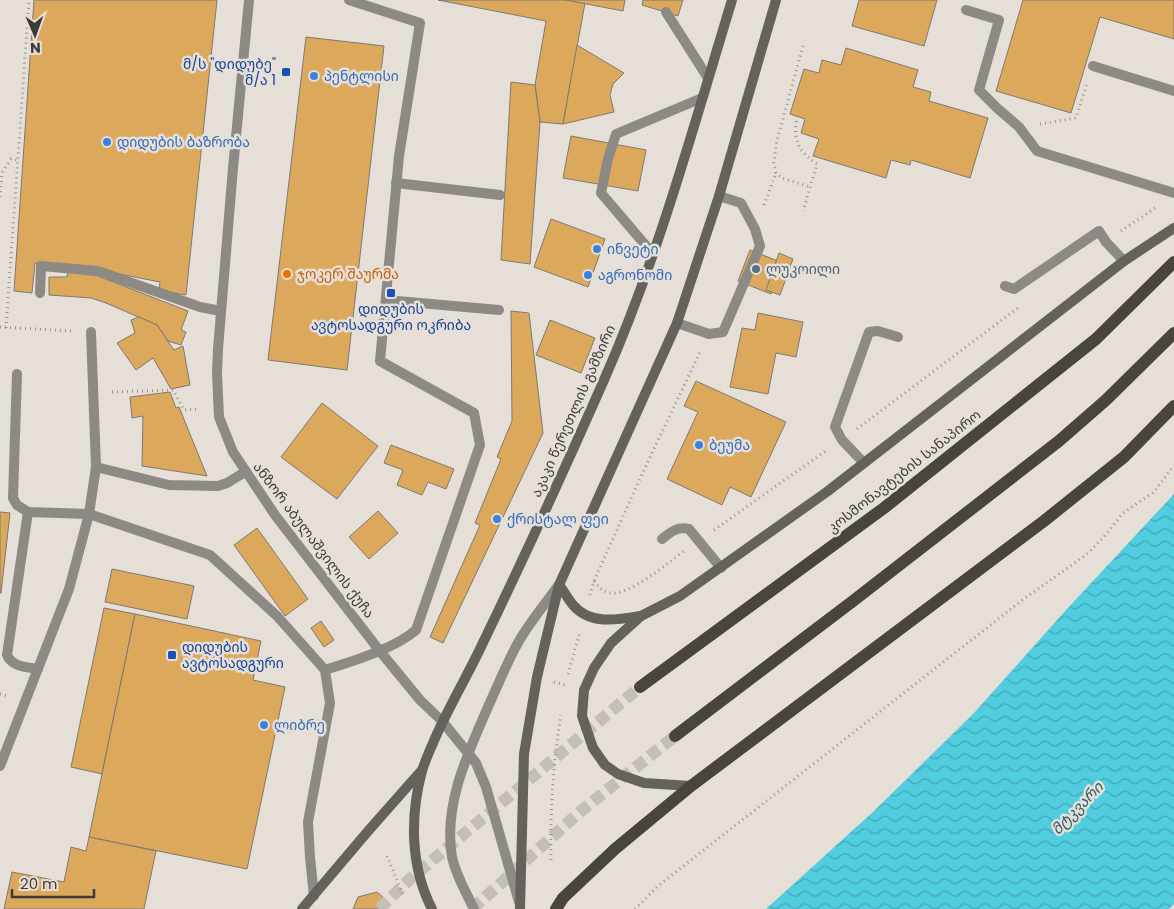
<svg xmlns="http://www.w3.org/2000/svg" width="1174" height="909" viewBox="0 0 1174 909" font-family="Poppins,'Noto Sans Georgian',sans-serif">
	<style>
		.water { fill: url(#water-waves) }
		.building { fill: #dba85c; stroke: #7f7972 }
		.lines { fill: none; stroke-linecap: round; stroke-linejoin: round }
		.primary-tunnel { stroke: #c3beb7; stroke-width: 12; stroke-dasharray: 12 6; stroke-linecap: butt }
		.path { stroke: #98938d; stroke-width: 3; stroke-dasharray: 1 4; stroke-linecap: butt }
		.service { stroke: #8d8a86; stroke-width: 10 }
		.tertiary { stroke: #8d8a86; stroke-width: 10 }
		.secondary { stroke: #65615c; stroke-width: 10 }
		.primary { stroke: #4a443f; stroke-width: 12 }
		.transit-dot { fill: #1a4fb4; stroke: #e5dfd7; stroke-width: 2 }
		.shop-dot { fill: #3f7fe0; stroke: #e5dfd7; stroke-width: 2 }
		.service-dot { fill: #5c6f8a; stroke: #e5dfd7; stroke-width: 2 }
		.food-dot { fill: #e8710a; stroke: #e5dfd7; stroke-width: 2 }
		.labels { text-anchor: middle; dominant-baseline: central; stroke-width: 5; stroke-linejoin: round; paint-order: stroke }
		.transit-label { font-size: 14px; fill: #164399; stroke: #e5dfd7; text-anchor: end }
		.shop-label { font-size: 14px; fill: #366cbe; stroke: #e5dfd7; text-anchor: start }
		.service-label { font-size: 14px; fill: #4e5e75; stroke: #e5dfd7; text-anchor: start }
		.food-label { font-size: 14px; fill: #c56008; stroke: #e5dfd7; text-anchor: start }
		.street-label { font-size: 14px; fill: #3d3a37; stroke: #e5dfd7 }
		.water-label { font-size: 15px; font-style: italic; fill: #285c64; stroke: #e5dfd7 }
	</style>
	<defs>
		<pattern id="water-waves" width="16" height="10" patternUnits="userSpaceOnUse" patternTransform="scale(1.25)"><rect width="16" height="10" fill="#51cde0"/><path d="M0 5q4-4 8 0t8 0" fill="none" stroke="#44a7b6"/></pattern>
	</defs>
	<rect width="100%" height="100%" fill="#e5dfd7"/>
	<polygon class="water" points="1174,494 1174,904 1169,909 766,909 874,811 974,713 1066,610"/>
	<g class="building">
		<polygon points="34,0 217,0 186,295 159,290 160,282 94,269 35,263 32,293 14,291"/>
		<polygon points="438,0 566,0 585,3 563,124 540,122 535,85 546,21"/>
		<polygon points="566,0 625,0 623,11"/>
		<polygon points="643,0 683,0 678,16 642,5"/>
		<polygon points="859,0 937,0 924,46 852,26"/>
		<polygon points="1023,0 1174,0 1174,39 1100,17 1071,113 996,91"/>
		<polygon points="306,37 384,46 347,370 268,360"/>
		<polygon points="577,45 624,73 613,84 610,95 614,112 563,124"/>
		<polygon points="846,48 918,70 913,87 931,92 929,101 988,118 970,178 911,160 910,165 891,160 886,178 813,156 819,139 801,133 805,119 790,114 804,69 819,73 822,60 841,65"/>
		<polygon points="511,82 535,85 540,122 530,264 501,260"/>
		<polygon points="571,136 646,150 638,191 563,178"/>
		<polygon points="551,219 605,239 588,287 534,267"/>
		<polygon points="750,250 783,263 771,294 738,281"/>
		<polygon points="779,253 793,259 780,295 766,290"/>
		<polygon points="68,271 98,276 188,311 181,330 186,332 181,345 168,341 157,325 106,303 91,298 49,295 49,277 67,277"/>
		<polygon points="511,311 529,313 543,433 443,643 430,637 480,525 475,523 501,459 497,457 512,421"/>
		<polygon points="758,313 803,322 796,357 776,353 768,394 730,387 742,328 755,330"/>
		<polygon points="139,317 157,325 174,350 183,346 190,385 171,389 153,358 136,370 117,343 135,333 131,320"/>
		<polygon points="550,320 595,338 581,373 536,355"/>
		<polygon points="696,381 786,422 751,497 730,487 722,505 667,479 698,412 684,406"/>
		<polygon points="170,392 176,408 179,407 207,476 142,466 143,416 132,418 130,397"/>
		<polygon points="322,403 378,446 337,499 281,457"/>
		<polygon points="391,445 454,469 446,489 428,482 422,495 397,485 403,470 384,463"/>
		<polygon points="378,511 398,533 369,559 349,537"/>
		<polygon points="0,512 10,513 1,593 0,593"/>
		<polygon points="257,528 308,599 285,616 234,545"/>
		<polygon points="112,569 194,586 187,619 105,602"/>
		<polygon points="104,608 135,614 102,774 71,767"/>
		<polygon points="135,614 261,641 253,680 285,687 247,869 89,837"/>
		<polygon points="321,621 334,640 324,647 311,628"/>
		<polygon points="89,837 156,851 144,909 4,909 12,872 64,882 71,847 86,851"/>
		<polygon points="377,892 385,899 384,909 353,909 358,897"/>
	</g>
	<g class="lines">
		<g class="primary-tunnel">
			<polyline points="379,909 410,879 640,687"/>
			<polyline points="472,909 581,811 675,736"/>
		</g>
		<g class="path">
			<polyline points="803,46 776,144 774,163 776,173 782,178 810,187"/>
			<path d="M797,116C793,140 797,150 817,164L803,211"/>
			<polyline points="1040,124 1076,118 1087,83"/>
			<polyline points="0,197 2,173 11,159 17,160"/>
			<polyline points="764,205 776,173"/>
			<polyline points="1121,231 1155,208"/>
			<polyline points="0,327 72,331"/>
			<polyline points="6,328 29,0"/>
			<polyline points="112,392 173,390 184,410 197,409"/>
			<polyline points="857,429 1018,308"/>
			<polyline points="714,530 827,450"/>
			<path d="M594,581C599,587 602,591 610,593C629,596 668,563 684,551"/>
			<polyline points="590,595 594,581 642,474 701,350"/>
			<polyline points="568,674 580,632"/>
			<polyline points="554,682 566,685"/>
			<polyline points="0,694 8,696"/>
			<polyline points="387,856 403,895"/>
			<path d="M551,860C550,811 553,763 561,715"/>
			<polyline points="635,909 658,886 1021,601 1087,554 1103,538 1123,513 1154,492 1172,468"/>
		</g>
		<g class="service">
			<polyline points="966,10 999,20 979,90 997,108 1019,127 1037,151 1174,193"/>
			<polyline points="666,12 708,78"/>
			<polyline points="1093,66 1174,91"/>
			<polyline points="396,183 500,195"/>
			<polyline points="653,254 601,193 608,159 616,134 702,98"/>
			<polyline points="1005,286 1014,289 1099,231 1106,242 1124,261"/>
			<polyline points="40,293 41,266 98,271 200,307 221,311"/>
			<polyline points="386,300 499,310"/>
			<polyline points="677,323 709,334 723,332 760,246 755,229 741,203 719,196"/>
			<polyline points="91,332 96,467 169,485 218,486 227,483 245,472"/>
			<polyline points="17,374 13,498 17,505 28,512 89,514 210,555 277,616 325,670 330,703 308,822 310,857 314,896"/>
			<polyline points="864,463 842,440 835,427 869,332 878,331 898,337"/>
			<path d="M28,512L7,655C12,667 27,667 38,669"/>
			<path d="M662,539C671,532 677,526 689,529L721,568"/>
			<path d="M325,670C353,661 394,649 416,630L480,445L474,413L380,361L399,156L420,23L349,0"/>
			<polyline points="0,766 69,589 89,514 96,467"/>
			<path d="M474,909C466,892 456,876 452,857C443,805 468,753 488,707C498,685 507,662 519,641C530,622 545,604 558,586"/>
		</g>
		<polyline class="tertiary" points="249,0 233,168 218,349 217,374 219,417 233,452 275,515 379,650 420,700 442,721 476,763 486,787 519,902"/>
		<g class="secondary">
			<path d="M559,585C564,591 568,599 573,605C590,625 617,620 640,616"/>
			<polyline points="691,786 644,783 618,774 605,765 593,748 582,716 584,690 594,668 611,643 641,616 680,596 828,491 1124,261 1174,228"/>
			<polyline points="302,909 369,830 422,770"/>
			<path d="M432,909C410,866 410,816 422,771C425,761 429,752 433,743C446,712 464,682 479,651C522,562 564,471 604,380C658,258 693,128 732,0"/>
			<polyline points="520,909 524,754 537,677 559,585 677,323 719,196 776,0"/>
		</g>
		<g class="primary">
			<polyline points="640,687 884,508 1096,339 1174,262"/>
			<polyline points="675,736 853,601 1059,441 1106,400 1174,333"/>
			<polyline points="556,909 563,898 615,849 691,786 1044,521 1124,457 1174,406"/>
		</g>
	</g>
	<g class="transit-dot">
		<rect x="281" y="67" width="10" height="10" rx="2.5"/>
		<rect x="386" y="288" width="10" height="10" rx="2.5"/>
		<rect x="167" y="650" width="10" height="10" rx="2.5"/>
	</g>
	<g class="shop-dot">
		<circle cx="314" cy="76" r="5"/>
		<circle cx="107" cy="142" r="5"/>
		<circle cx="597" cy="249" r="5"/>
		<circle cx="588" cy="275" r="5"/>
		<circle cx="699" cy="445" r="5"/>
		<circle cx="497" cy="519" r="5"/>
		<circle cx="264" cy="725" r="5"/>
	</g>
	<circle class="service-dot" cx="756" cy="269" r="5"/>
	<circle class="food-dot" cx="287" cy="274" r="5"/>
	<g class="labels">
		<g class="transit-label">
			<text x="276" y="64">მ/ს "დიდუბე"<tspan x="276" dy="16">მ/ა 1</tspan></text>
			<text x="391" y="309" text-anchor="middle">დიდუბის<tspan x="391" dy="16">ავტოსადგური ოკრიბა</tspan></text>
			<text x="182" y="647" text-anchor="start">დიდუბის<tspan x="182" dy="16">ავტოსადგური</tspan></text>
		</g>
		<g class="shop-label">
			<text x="324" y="76">პენტლისი</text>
			<text x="117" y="142">დიდუბის ბაზრობა</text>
			<text x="607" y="249">ინვეტი</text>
			<text x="598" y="275">აგრონომი</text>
			<text x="709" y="445">ბეუმა</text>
			<text x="507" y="519">ქრისტალ ფეი</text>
			<text x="274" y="725">ლიბრე</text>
		</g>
		<g class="service-label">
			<text x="766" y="269">ლუკოილი</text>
		</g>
		<g class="food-label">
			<text x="297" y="274">ჯოკერ შაურმა</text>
		</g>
		<g class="street-label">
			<text transform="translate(573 411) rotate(-66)">აკაკი წერეთლის გამზირი</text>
			<text transform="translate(904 471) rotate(-38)">კოსმონავტების სანაპირო</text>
			<text transform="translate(314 540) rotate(53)">ანზორ აბულაშვილის ქუჩა</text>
		</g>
		<g class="water-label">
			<text transform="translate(1077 808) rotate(-46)">მტკვარი</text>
		</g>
	</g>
	<g transform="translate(35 35) rotate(178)" stroke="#e5dfd7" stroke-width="4" paint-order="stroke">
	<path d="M0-4L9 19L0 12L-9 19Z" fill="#3d3a37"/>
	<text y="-8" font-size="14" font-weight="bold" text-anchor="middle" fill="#3d3a37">N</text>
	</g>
	<path d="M12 889v8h82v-8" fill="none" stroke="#3d3a37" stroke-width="2.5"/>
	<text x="20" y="889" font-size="15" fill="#3d3a37" stroke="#e5dfd7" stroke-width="4" paint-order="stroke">20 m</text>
</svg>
